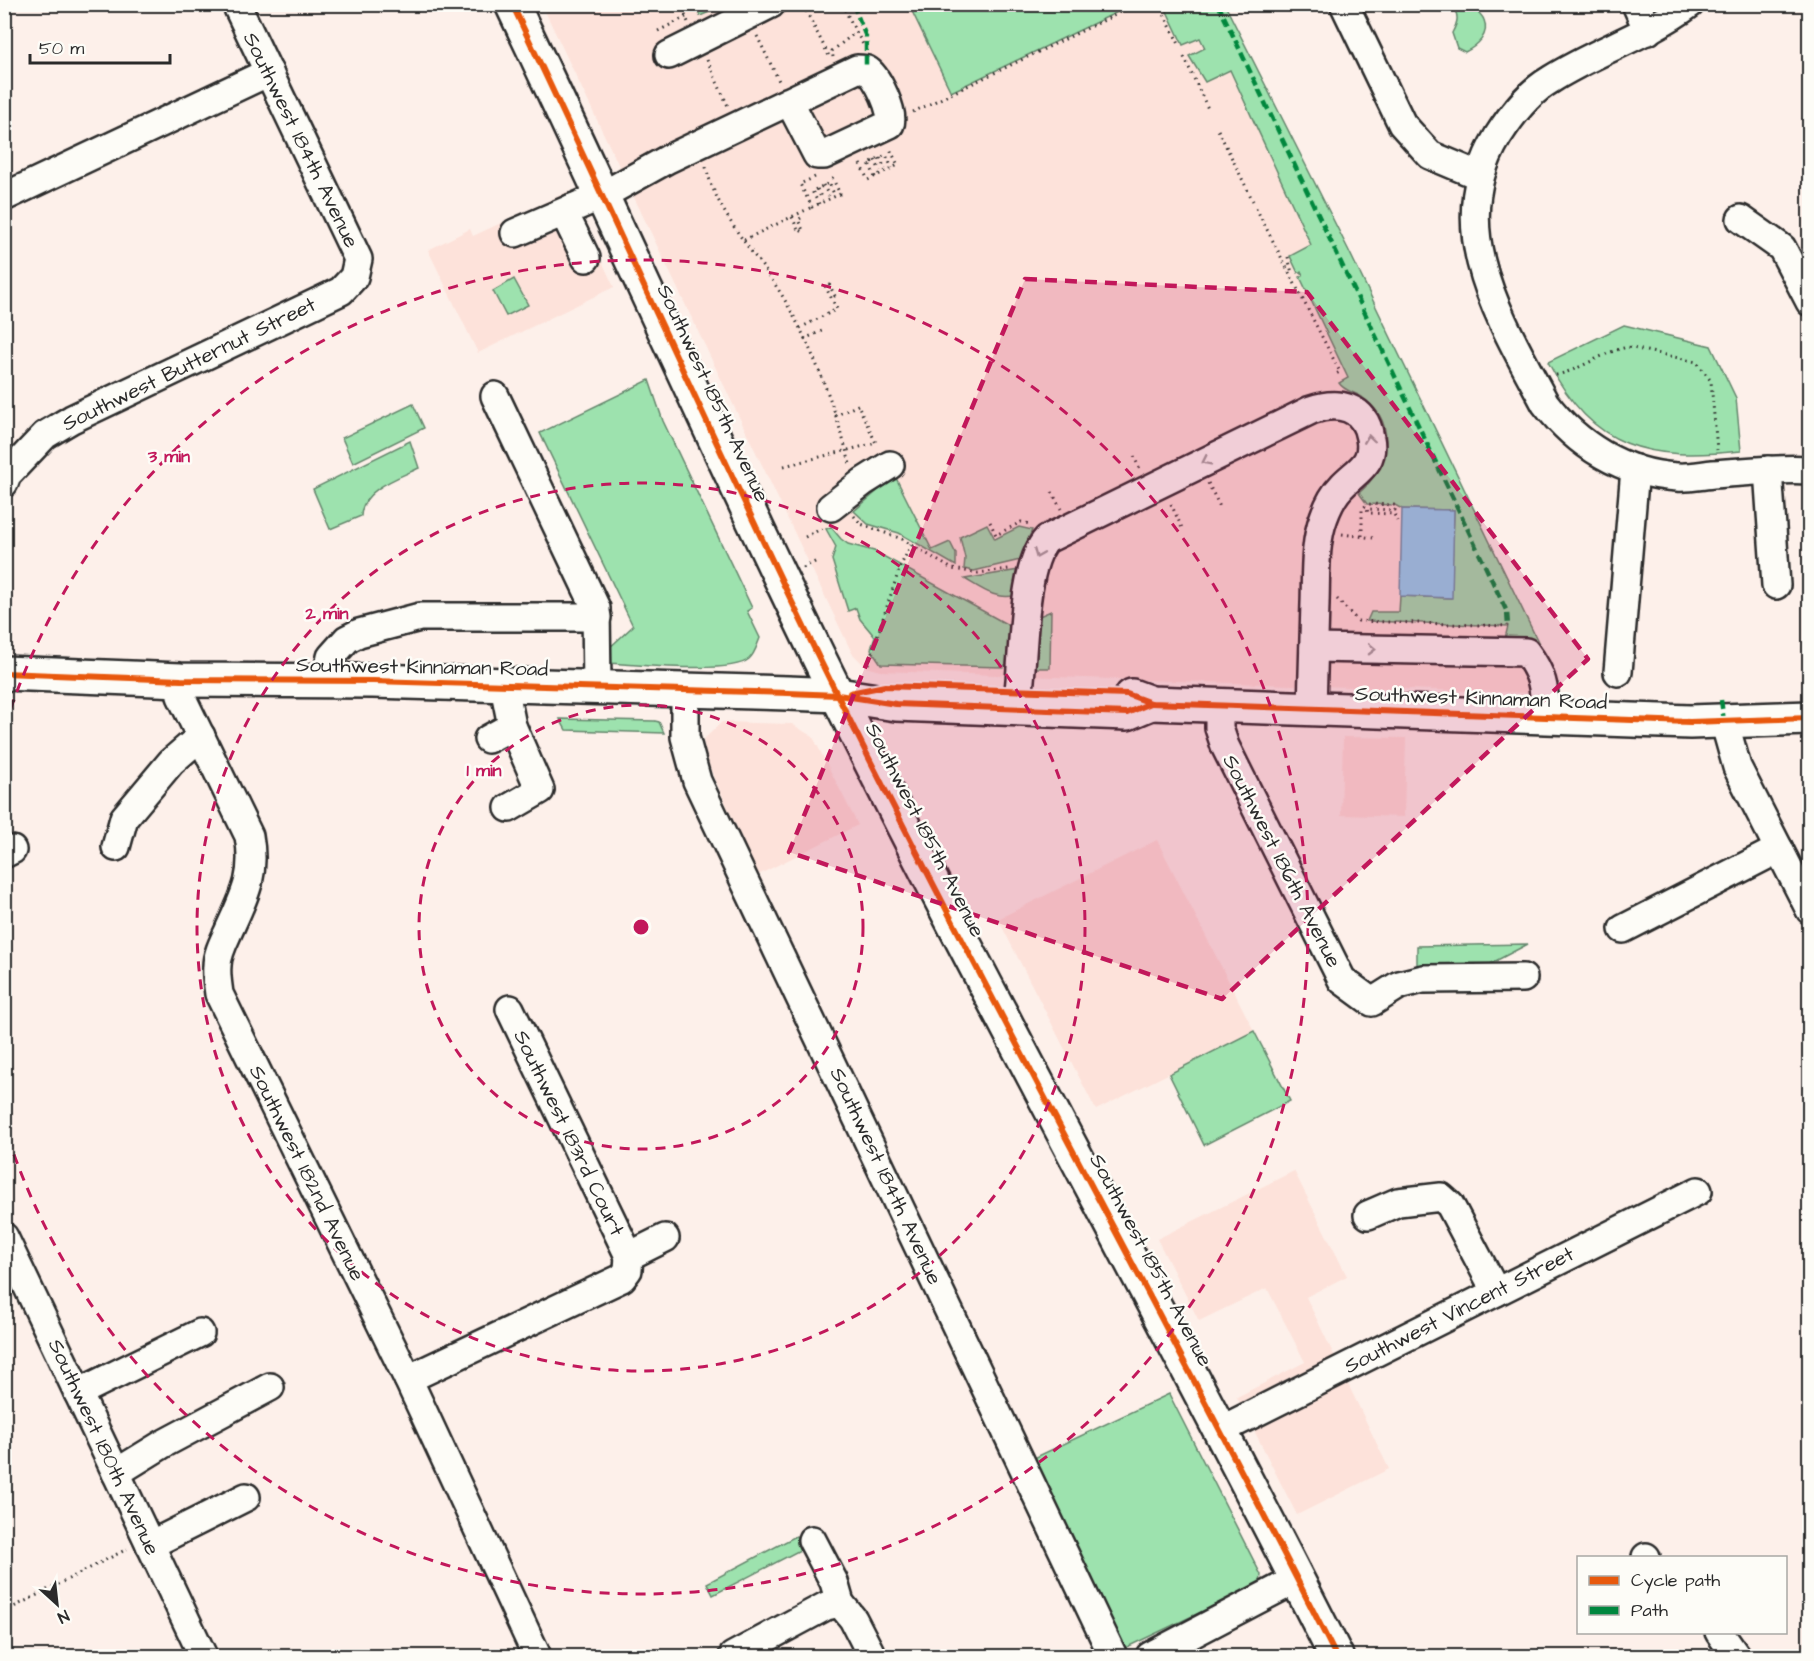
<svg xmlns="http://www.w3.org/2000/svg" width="1814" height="1661" viewBox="0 0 1814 1661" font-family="'Architects Daughter',sans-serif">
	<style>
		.built { fill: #fde2da }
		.green { fill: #9de2ae; stroke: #64866c; stroke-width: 1.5 }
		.water { fill: #8fd4f1; stroke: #6790a2; stroke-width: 1.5 }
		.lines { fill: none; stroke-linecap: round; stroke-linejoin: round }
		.minor-casing { stroke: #2b2b2b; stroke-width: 32 }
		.major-casing { stroke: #2b2b2b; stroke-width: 38 }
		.path { stroke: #2b2b2b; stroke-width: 3; stroke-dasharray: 1.5 4.5; stroke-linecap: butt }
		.minor { stroke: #fdfcf7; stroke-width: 27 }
		.major { stroke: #fdfcf7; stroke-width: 33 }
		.quiet { stroke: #00873e; stroke-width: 4.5; stroke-dasharray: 9 4.5; stroke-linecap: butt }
		.cycleway-casing { stroke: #fdfcf7; stroke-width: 10 }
		.cycleway { stroke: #e8590c; stroke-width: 6 }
		.oneway { stroke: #9e9e9b }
		.marked { fill: #c2185b; fill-opacity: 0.2; stroke: #c2185b; stroke-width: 4.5; stroke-dasharray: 12 8; stroke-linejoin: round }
		.ring { fill: none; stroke: #c2185b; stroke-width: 3; stroke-dasharray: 10 8 }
		.labels { text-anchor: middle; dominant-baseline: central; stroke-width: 5; stroke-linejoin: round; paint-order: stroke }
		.street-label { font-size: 21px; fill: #2b2b2b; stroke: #fdfcf7 }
		.centre { fill: #c2185b; stroke: #fdfcf7; stroke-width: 3 }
		.ring-label { font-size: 18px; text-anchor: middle; font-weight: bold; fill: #c2185b; stroke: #fdfcf7; stroke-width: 5; stroke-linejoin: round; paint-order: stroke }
	</style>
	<rect width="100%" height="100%" fill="#fdf0ea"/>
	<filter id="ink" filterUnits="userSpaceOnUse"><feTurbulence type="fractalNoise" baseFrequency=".0167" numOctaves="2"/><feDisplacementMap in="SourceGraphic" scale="12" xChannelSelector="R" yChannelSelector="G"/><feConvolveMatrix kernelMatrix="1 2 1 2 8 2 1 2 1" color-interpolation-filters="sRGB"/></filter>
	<g filter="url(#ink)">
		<g class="built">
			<polygon points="542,5 1225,5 1348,249 1555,677 1558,683 1554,694 880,671 866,667 852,653"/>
			<polygon points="569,191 614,287 478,353 428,250 470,229 473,236"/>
			<polygon points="722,722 792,724 813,737 858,825 758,875 709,766 703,740"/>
			<polygon points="1343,737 1406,738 1404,817 1341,815"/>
			<polygon points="1157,840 1254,1031 1096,1110 998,919"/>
			<polygon points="1294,1171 1347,1276 1306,1297 1389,1469 1297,1515 1237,1397 1305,1362 1267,1288 1199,1321 1157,1239"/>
		</g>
		<g class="green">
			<polygon points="695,5 726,5 700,16"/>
			<polygon points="909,5 1132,5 951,92"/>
			<path d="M1164,5H1225L1348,249L1558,683H1544L1502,651L1508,626L1367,621L1371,612H1399L1400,596L1451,598L1454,510L1402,509L1395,505L1367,504L1359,493C1389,467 1399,423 1362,397C1354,392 1344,391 1339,383L1348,378L1300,277L1303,275L1301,271L1298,273L1290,256L1311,245L1230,70L1205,82L1189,56L1205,48L1200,38L1183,45Z"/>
			<path d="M1451,5H1471C1475,10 1482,14 1484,20C1490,35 1477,46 1465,52L1457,48L1452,33C1458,22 1460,15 1451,5Z"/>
			<polygon points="514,279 528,305 506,316 493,291"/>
			<path d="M1624,325L1711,346L1736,398L1741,451C1649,461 1593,450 1548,362Z"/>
			<path d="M649,380L663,421L752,608L747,611L760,638C757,645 755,654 749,659C730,675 635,664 607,663V650L633,626L540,433Z"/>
			<polygon points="413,404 424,428 353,463 342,438"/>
			<path d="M410,441L419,468C398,478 362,489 361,516L330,529L313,489Z"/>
			<polygon points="895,476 932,550 950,542 956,554 956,566 899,533 868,524 854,511"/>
			<polygon points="987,524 995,539 1019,527 1032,530 1020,560 974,571 964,569 965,558 960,537"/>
			<polygon points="831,527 841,539 848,544 874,551 1010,626 1006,664 1003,667 881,664 871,649 875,637 860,619 856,608 848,611 832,560 836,547 826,529"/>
			<path d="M1019,570L1017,595C997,601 982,589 965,579Z"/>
			<polygon points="1051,611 1050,668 1033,668 1037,617"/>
			<polygon points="560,719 655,721 659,722 664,733 566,730"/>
			<polygon points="1528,944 1488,965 1417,965 1417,946"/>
			<polygon points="1254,1031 1290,1101 1204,1145 1169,1074"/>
			<polygon points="1169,1394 1261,1575 1260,1584 1125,1648 1034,1458"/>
			<polygon points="796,1536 802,1549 713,1595 707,1583"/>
		</g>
		<polygon class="water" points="1402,509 1454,510 1452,598 1400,596"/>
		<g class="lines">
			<g class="minor-casing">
				<g id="minor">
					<polyline points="1344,4 1402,124 1430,155 1480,176"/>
					<polyline points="1636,4 1648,31"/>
					<path d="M1690,4C1647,36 1595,51 1550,80C1528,93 1512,114 1498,136C1442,228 1501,320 1545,403C1577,445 1623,474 1677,477C1689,478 1702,475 1713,474C1746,472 1777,468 1810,470"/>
					<polyline points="669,55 771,4"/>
					<polyline points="4,197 269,72"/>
					<polyline points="572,208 568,217 569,223 586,258"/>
					<polyline points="1741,219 1782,248 1810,302"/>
					<path d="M515,233L603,195L668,159L857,69C860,69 865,69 867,70C877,75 895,114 890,124L824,155H817L789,101"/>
					<polyline points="495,396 596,608 597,688"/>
					<polyline points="1768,470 1776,585"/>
					<polyline points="4,483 7,475 45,435 72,419 341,291 354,277 358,259 236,4"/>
					<polyline points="831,507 863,482 890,465"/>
					<path d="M1314,648L1526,652C1544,676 1544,688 1546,717"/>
					<polyline points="1618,672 1635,469"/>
					<path d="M181,680V696L249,836C256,875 245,895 229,930C224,941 217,954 217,966C216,975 218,985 219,994L408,1379L537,1656"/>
					<polyline points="326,681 331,657 347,639 359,633 420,617 597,617"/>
					<polyline points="504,686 512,726 540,790 509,808"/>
					<polyline points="685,690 685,737 697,781 1113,1656"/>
					<path d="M1019,690C1024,652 1022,565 1047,539L1311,410C1337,401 1365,405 1370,438C1375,464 1357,470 1342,486C1334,494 1328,506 1324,517C1314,543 1316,575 1315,603C1314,638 1313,673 1312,708"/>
					<polyline points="1219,705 1219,728 1225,746 1342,980 1372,1002 1399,985 1423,979 1523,978"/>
					<polyline points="1724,721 1737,767 1810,910"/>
					<polyline points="488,739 512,726"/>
					<polyline points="116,847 124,818 171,762 201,736"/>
					<polyline points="4,854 12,850"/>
					<polyline points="1623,929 1779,849"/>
					<polyline points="510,1009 629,1256"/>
					<polyline points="1368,1215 1398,1202 1441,1197 1450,1205 1496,1292"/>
					<polyline points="4,1237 203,1656"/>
					<polyline points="408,1379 622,1278 628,1270 629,1256 665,1238"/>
					<polyline points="78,1393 200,1333"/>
					<polyline points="1221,1430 1698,1191"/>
					<polyline points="116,1473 163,1444 270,1387"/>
					<polyline points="812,1540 834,1582 840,1603 853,1619 872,1656"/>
					<polyline points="150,1545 246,1497"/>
					<polyline points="1646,1557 1646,1558"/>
					<polyline points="1719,1632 1736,1656"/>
					<polyline points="733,1656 826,1606 840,1603"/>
					<polyline points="1150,1656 1297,1579"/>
				</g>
			</g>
			<g class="major-casing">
				<g id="major">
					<path d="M512,4C616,222 714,443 820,660C985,995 1168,1322 1336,1656"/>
					<polyline points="4,673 181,680 373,681 788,693 838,695 896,704 1127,713 1151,703"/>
					<polyline points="1132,696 1151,703 1690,722 1810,718"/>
				</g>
			</g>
			<g class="path">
				<polyline points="680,4 688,22"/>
				<polyline points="1159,4 1180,46"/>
				<polyline points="793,10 803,5 829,56"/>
				<polyline points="658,31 686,17"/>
				<polyline points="856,32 864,46"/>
				<polyline points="757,36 779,81"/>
				<polyline points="833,57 832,51 856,32 842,4"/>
				<polyline points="1184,57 1209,111"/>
				<polyline points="707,60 728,106"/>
				<polyline points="913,112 1138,4"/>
				<polyline points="1218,130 1253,201"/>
				<polyline points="880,158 885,169"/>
				<polyline points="875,160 880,171"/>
				<polyline points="860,164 868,180 898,165 890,149"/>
				<path d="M706,167C718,217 757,254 783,297C813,348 835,407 850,464"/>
				<polyline points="815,177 800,184 812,207 840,194 832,177"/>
				<polyline points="875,177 869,163 886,155 892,168"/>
				<polyline points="823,185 829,196"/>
				<polyline points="817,189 822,199"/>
				<polyline points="819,204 812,191 829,183 835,196"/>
				<polyline points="1256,208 1340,372 1334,375"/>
				<polyline points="792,217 799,232 803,230"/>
				<polyline points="801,218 798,220 803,230"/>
				<polyline points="744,240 812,207"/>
				<polyline points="1288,257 1292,273"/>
				<polyline points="829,284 835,296 838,295"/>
				<polyline points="800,328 837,309 825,286 829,284"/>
				<polyline points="804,339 824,330"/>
				<path d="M1556,375C1581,370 1602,352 1628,347L1697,362L1711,381L1717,450"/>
				<polyline points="835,416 860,404"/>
				<polyline points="1134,456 1139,468"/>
				<polyline points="784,466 876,443 858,405"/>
				<polyline points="1208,483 1221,509"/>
				<polyline points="1052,492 1061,509"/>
				<polyline points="1171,504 1182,528"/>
				<polyline points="854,516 861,524 902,539 952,569 978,573 1009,569"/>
				<polyline points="990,522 996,535 1021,522 1030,524"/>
				<polyline points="1342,534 1373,538"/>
				<polyline points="1362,536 1362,510 1367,504 1395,505 1395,510 1367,509 1368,513 1394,514 1397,521"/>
				<polyline points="805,537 823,528"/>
				<polyline points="803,568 817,561"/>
				<polyline points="1337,599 1358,621 1508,626"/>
				<polyline points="868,664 900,567 911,545"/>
				<polyline points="4,1612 127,1549"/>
			</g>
			<use href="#minor" class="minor"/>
			<use href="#major" class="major"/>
			<g class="quiet">
				<polyline points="853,4 866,37 866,69"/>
				<polyline points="1218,4 1507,612 1508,626"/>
				<polyline points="1721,700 1724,721"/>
			</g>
			<g class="cycleway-casing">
				<g id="cycleway">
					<path d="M512,4C616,222 714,443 820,660C985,995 1168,1322 1336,1656"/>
					<polyline points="4,673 181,680 373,681 788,693 838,695 896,704 1127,713 1151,703"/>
					<polyline points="850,693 885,686 1127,694 1151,703 1690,722 1810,718"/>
				</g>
			</g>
			<use href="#cycleway" class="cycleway"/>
		</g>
		<defs><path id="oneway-chevron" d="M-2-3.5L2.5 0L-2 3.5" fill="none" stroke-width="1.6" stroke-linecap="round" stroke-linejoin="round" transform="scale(1.5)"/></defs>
		<g class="oneway">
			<use href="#oneway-chevron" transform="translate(1369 439) rotate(-98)"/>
			<use href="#oneway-chevron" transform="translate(1206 461) rotate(154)"/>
			<use href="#oneway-chevron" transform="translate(1038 554) rotate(112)"/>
			<use href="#oneway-chevron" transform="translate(1372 649) rotate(1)"/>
		</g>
	</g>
	<path class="marked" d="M1025,279L1307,292L1588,659L1222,999L789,852Z"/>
	<g class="ring">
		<circle cx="641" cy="927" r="222"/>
		<circle cx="641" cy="927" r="444"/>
		<path d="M5 726A667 667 0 1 1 5 1128"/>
	</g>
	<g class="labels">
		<g class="street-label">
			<text transform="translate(301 140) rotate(64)">Southwest 184th Avenue</text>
			<text transform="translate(189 364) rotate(-26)">Southwest Butternut Street</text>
			<text transform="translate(713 393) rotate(65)">Southwest 185th Avenue</text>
			<text transform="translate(422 667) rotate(1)">Southwest Kinnaman Road</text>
			<text transform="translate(1481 698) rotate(2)">Southwest Kinnaman Road</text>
			<text transform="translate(925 830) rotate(63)">Southwest 185th Avenue</text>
			<text transform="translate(1282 861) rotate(63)">Southwest 186th Avenue</text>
			<text transform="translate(569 1133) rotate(64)">Southwest 183rd Court</text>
			<text transform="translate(307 1173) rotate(64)">Southwest 182nd Avenue</text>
			<text transform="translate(886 1176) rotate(65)">Southwest 184th Avenue</text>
			<text transform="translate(1151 1260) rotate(62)">Southwest 185th Avenue</text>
			<text transform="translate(1459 1310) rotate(-27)">Southwest Vincent Street</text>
			<text transform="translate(104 1447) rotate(65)">Southwest 180th Avenue</text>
		</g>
	</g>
	<circle cx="641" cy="927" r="9" class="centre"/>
	<g class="ring-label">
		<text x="169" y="462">3 min</text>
		<text x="327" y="619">2 min</text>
		<text x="484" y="776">1 min</text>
	</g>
	<rect width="1814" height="1661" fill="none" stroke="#fdfcf7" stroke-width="24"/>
	<rect x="12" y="12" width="1790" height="1637" fill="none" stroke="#2b2b2b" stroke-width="2" filter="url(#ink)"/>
	<rect x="1577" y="1556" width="210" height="78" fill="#fdfcf7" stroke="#a9a8a5" stroke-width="1.5"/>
	<rect x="1589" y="1576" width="30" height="9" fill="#e8590c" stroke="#a9a8a5" stroke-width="1.5"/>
	<text x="1631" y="1586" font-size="18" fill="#2b2b2b">Cycle path</text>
	<rect x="1589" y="1606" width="30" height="9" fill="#00873e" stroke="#a9a8a5" stroke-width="1.5"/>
	<text x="1631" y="1616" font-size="18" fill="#2b2b2b">Path</text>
	<g transform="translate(57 1604) rotate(153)" stroke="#fdfcf7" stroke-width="4.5" paint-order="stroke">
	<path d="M0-4.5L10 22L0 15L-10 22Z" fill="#2b2b2b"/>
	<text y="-9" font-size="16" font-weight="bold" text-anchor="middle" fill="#2b2b2b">N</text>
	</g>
	<path d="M30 54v9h140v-9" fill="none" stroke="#2b2b2b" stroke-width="3"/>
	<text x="39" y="54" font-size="18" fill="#2b2b2b" stroke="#fdfcf7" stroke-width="4.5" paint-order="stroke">50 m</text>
</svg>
